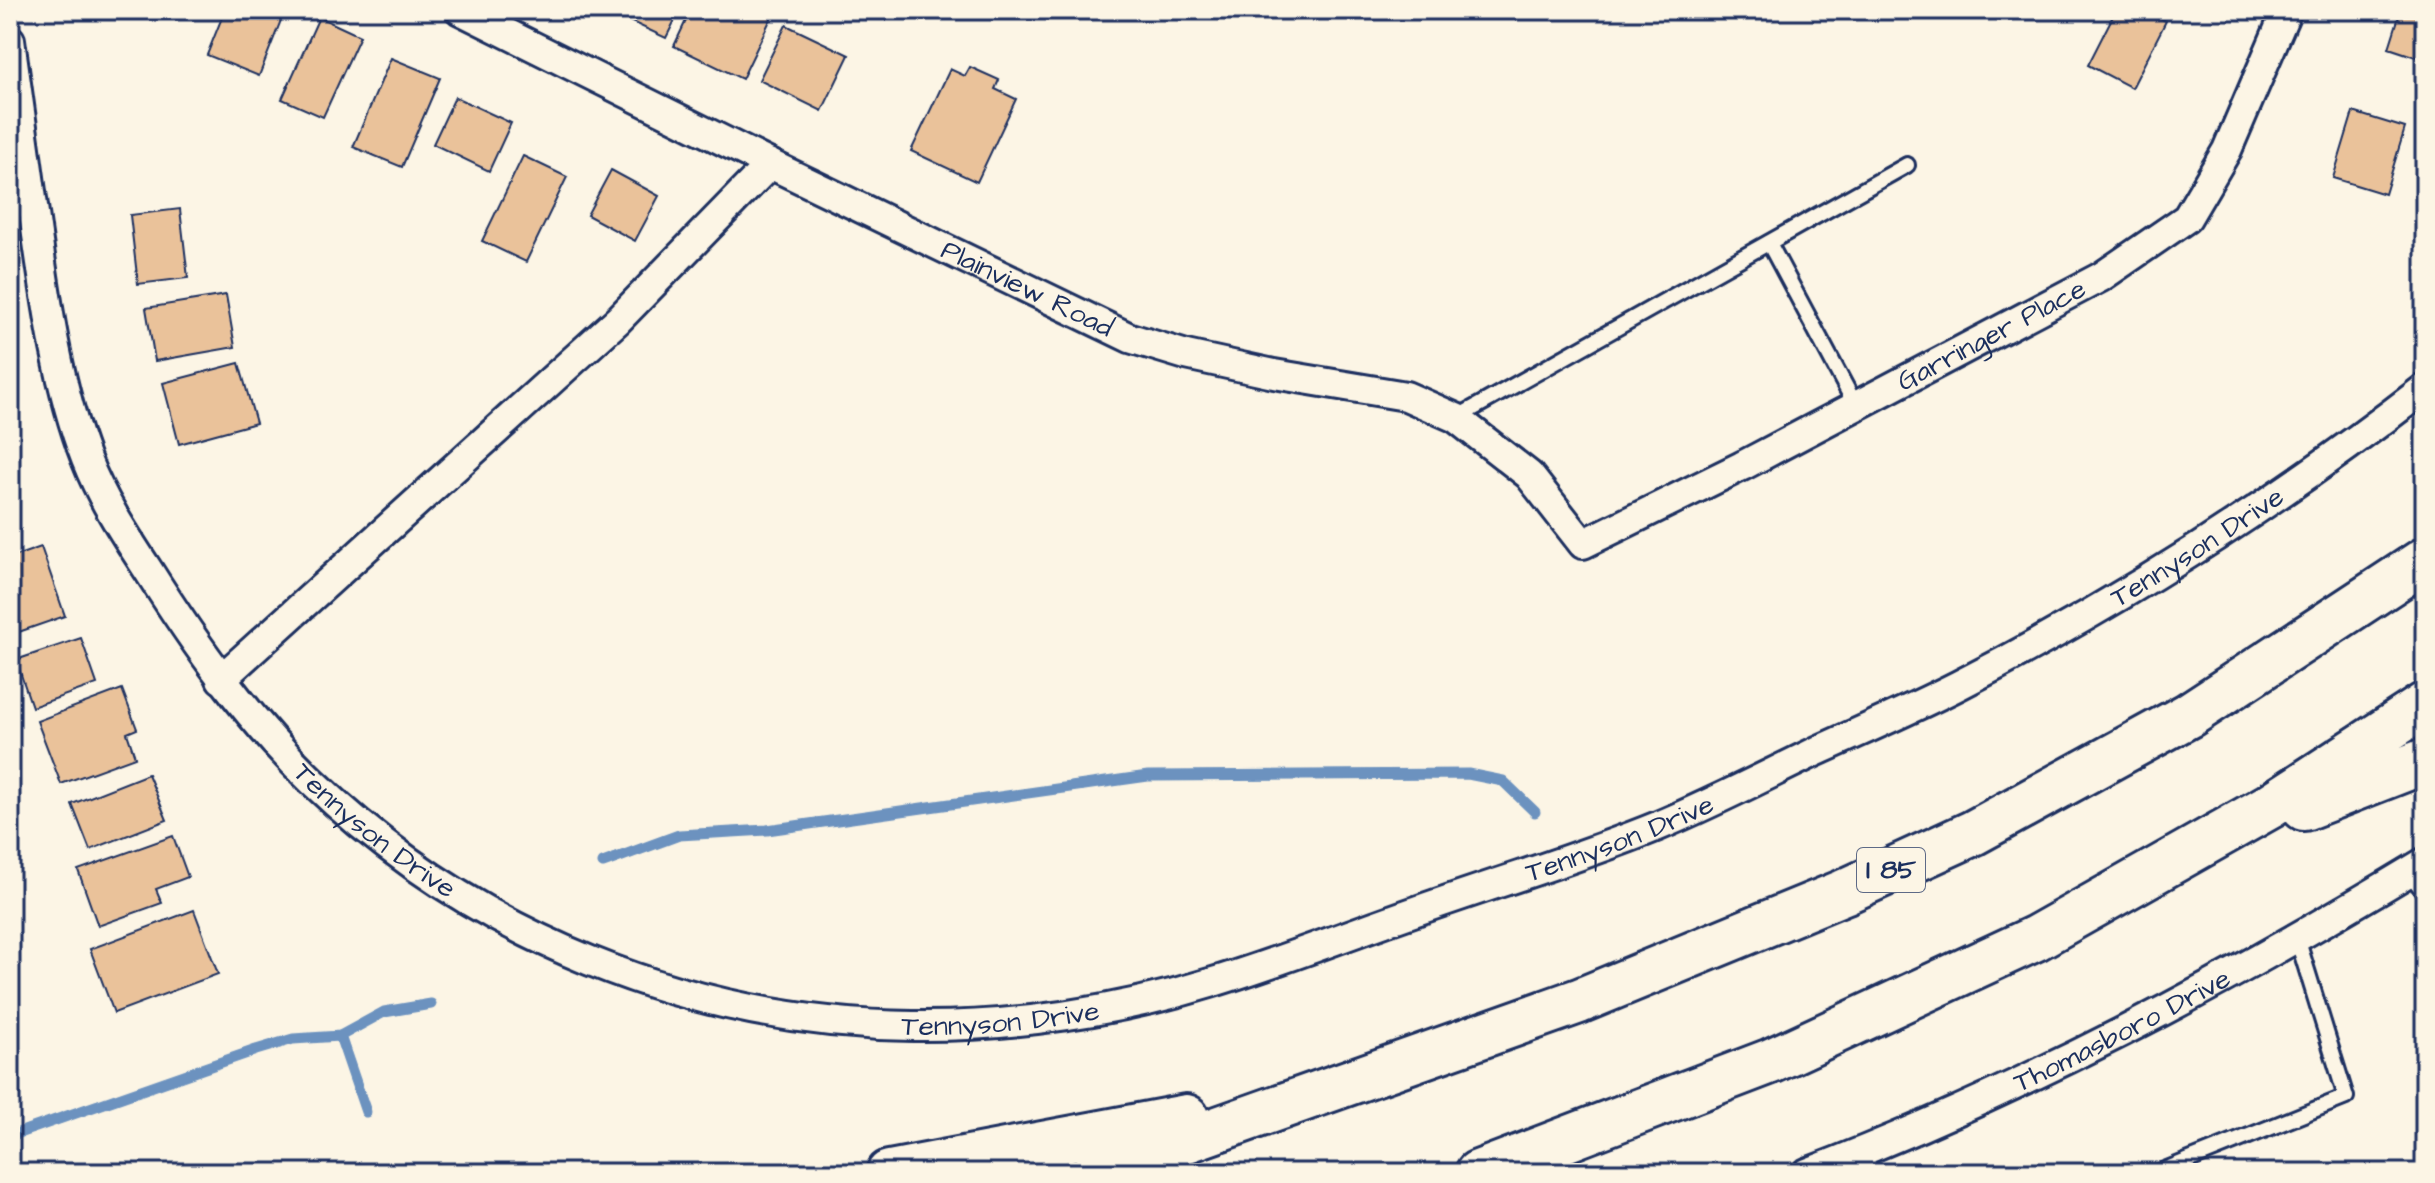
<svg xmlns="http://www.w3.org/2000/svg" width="2435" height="1183" viewBox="0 0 2435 1183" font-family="'Architects Daughter',sans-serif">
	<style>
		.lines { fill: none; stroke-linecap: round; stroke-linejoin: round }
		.stream { stroke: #6c92bf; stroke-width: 11 }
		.building { fill: #eac29a; stroke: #1b2f5e; stroke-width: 2 }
		.service-casing { stroke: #1b2f5e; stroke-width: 20 }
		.minor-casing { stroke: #1b2f5e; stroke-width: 34 }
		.motorway-casing { stroke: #1b2f5e; stroke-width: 50 }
		.service { stroke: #fcf5e5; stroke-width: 14 }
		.minor { stroke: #fcf5e5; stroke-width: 28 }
		.motorway { stroke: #fcf5e5; stroke-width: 44 }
		.labels { text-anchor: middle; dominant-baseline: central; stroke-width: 8; stroke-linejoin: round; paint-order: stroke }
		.shield { fill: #fcf5e5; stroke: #5e6a86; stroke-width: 2 }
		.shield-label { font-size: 26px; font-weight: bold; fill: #1b2f5e }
		.street-label { font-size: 28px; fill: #1b2f5e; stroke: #fcf5e5 }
	</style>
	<rect width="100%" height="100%" fill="#fcf5e5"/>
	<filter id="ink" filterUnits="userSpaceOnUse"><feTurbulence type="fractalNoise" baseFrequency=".0125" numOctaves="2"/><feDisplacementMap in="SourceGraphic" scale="16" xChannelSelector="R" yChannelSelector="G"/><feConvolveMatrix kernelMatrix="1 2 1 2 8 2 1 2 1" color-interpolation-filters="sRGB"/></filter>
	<g filter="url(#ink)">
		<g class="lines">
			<g class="stream">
				<polyline points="603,863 679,835 767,830 1148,776 1468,774 1503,781 1535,812"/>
				<polyline points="340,1036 366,1112"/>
				<polyline points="10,1136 256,1050 293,1039 340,1036 384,1012 431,1004"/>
			</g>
		</g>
		<g class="building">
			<polygon points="225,10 285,10 259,76 207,55"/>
			<polygon points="606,10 680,10 666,38"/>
			<polygon points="691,10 775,10 742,79 674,46"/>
			<polygon points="2116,10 2143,10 2166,21 2132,88 2088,65"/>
			<polygon points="2401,10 2425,10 2425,60 2389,48"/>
			<polygon points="319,17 360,36 323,117 282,99"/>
			<polygon points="786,25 849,55 822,111 759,80"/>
			<polygon points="391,58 440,78 402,167 353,147"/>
			<polygon points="970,67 999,80 995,89 1016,99 977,182 911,151 950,69 965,76"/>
			<polygon points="455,97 511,123 489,171 433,144"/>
			<polygon points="2353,112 2405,128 2385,194 2333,178"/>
			<polygon points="523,156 567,177 526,262 482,241"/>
			<polygon points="611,170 659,196 635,241 587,215"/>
			<polygon points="180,209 188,278 138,284 130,215"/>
			<polygon points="226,295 235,347 155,361 146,308"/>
			<polygon points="239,363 256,423 179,444 163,383"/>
			<polygon points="41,547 65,616 10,635 10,558"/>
			<polygon points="81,638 97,684 32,707 16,660"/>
			<polygon points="122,689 137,729 127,733 135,757 61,784 37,721"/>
			<polygon points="148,774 167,820 90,850 72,804"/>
			<polygon points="173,836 188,877 156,889 162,903 98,926 78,870"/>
			<polygon points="194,910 218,974 114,1013 90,949"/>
		</g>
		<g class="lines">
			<g class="service-casing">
				<g id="service">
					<polyline points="1769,243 1856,406"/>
					<polyline points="1456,418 1907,165"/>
					<polyline points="2409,872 2425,893"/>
					<polyline points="1863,1152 1872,1173"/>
					<polyline points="2157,1173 2346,1097 2297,938"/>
				</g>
			</g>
			<g class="minor-casing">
				<g id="minor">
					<path id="s1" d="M460,10L770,164L1130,338L1186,355L1274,374L1406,396L1456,418L1529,475L1583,544L1742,466L2101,277L2187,218L2227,150L2287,10"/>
					<path id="s2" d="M10,40C19,103 27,165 36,228C47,306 58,386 86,459C101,498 125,535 148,570C196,646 247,718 312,781C473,936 690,1023 913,1026C1011,1027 1116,1012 1210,983C1280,962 1349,934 1419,910C1498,882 1580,858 1658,826C1711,804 1763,777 1815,752C1863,730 1912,709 1959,685C2123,601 2279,501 2425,388"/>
					<polyline points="221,679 618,320 770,164"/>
					<path id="s3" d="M1807,1173C2024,1090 2227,982 2425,862"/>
				</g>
			</g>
			<g class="motorway-casing">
				<g id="motorway">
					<polyline points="2304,808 2425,761"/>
					<polyline points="889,1173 1186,1117"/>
					<polyline points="1094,1173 1579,1001 1844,892 1973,833 2189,715 2425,560"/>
					<polyline points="1478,1173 1771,1061 2036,938 2270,806 2425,705"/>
				</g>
			</g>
			<use href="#service" class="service"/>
			<use href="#minor" class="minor"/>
			<use href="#motorway" class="motorway"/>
		</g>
	</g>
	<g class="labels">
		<rect class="shield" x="1857" y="848" width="68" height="44" rx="6"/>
		<g class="shield-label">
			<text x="1891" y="870">I 85</text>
		</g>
		<g class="street-label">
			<text stroke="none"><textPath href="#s1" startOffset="632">Plainview Road</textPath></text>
			<text stroke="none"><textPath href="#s1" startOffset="1722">Garringer Place</textPath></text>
			<text stroke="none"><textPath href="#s2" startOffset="2870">Tennyson Drive</textPath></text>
			<text stroke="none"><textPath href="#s2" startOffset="902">Tennyson Drive</textPath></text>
			<text stroke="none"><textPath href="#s2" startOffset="2222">Tennyson Drive</textPath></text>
			<text stroke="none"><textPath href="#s2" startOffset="1574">Tennyson Drive</textPath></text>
			<text stroke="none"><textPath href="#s3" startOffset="346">Thomasboro Drive</textPath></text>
		</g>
	</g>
	<rect width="2435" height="1183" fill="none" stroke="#fcf5e5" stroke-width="40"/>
	<rect x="20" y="20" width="2395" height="1143" fill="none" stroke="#1b2f5e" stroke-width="3" filter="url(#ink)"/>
</svg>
